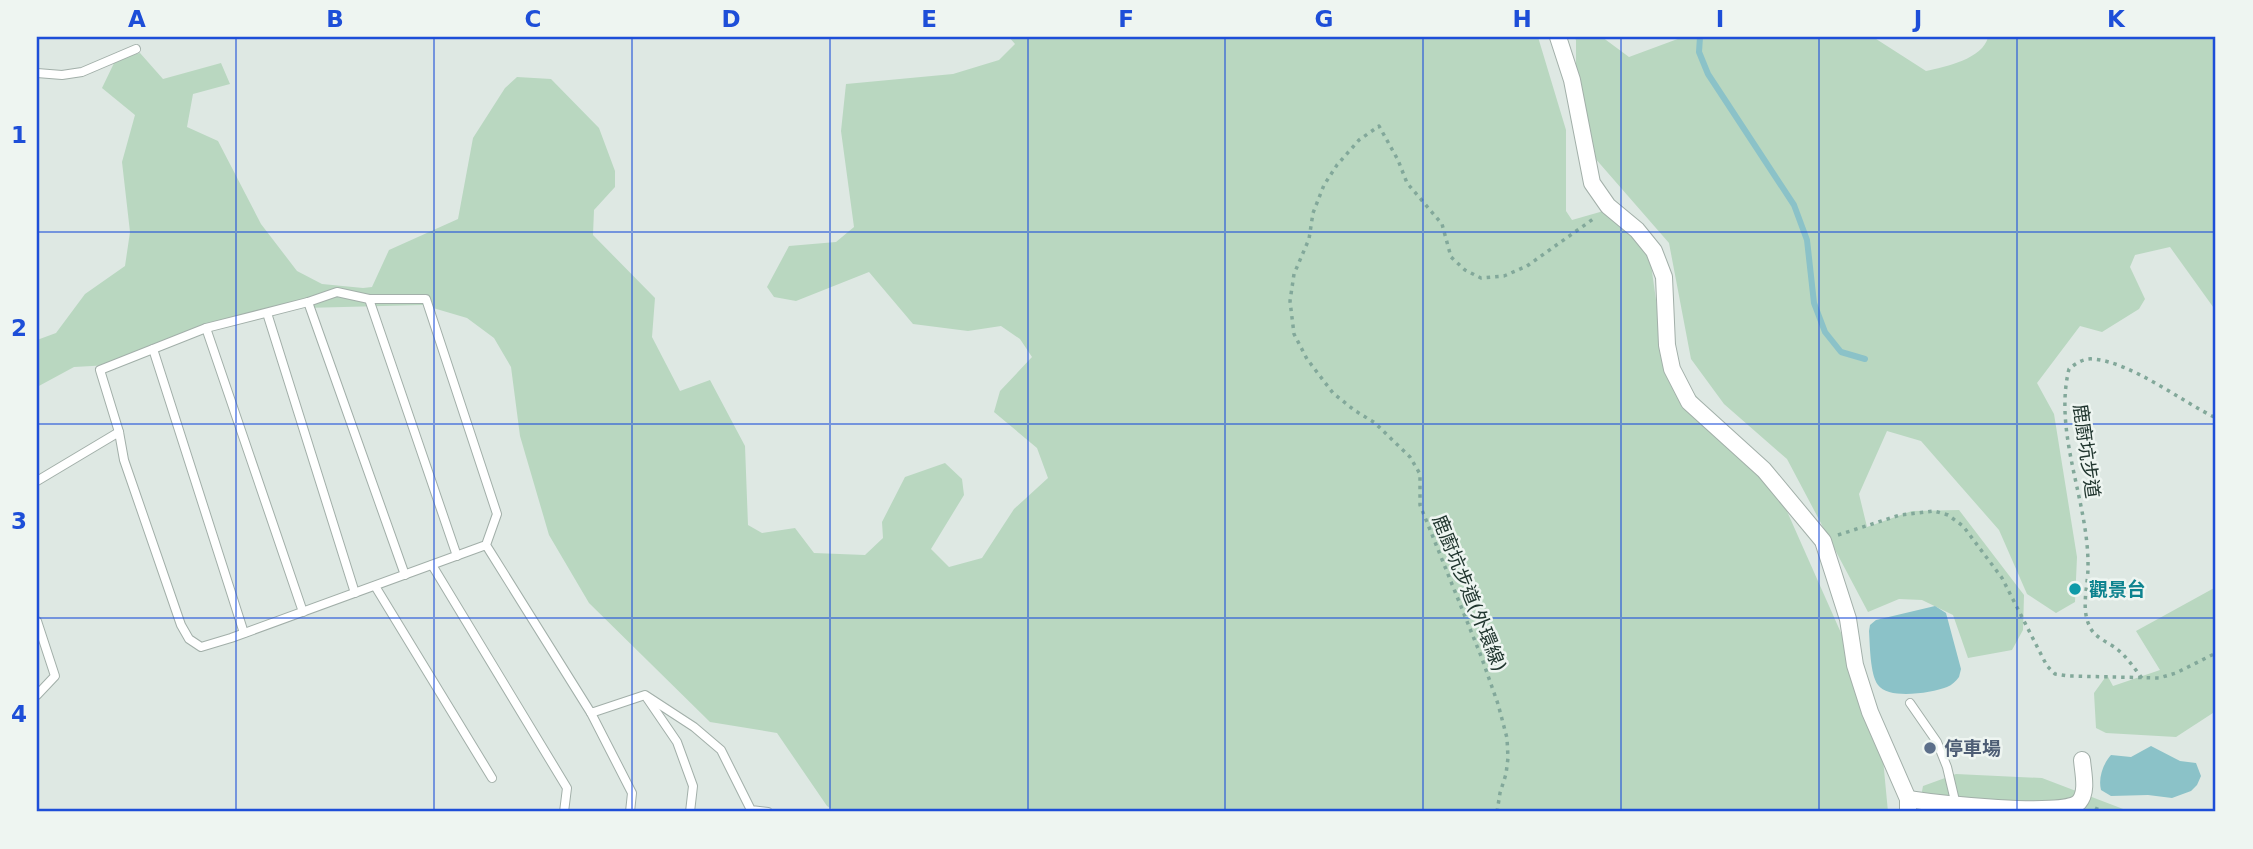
<svg xmlns="http://www.w3.org/2000/svg" width="2253" height="849" viewBox="0 0 2253 849" font-family="'DejaVu Sans','Noto Sans TC',sans-serif">
	<style>
		.green { fill: #b9d7c0 }
		.water { fill: #8bc2c8 }
		.lines { fill: none; stroke-linecap: round; stroke-linejoin: round }
		.stream { stroke: #8bc2c8; stroke-width: 6 }
		.service-casing { stroke: #a2afa9; stroke-width: 10 }
		.minor-casing { stroke: #a2afa9; stroke-width: 18 }
		.path { stroke: #82a89a; stroke-width: 3.5; stroke-dasharray: 3.5 5; stroke-linecap: butt }
		.service { stroke: #fff; stroke-width: 8 }
		.minor { stroke: #fff; stroke-width: 16 }
		.grid { fill: none; stroke: #1d4ed8; stroke-width: 2; stroke-opacity: 0.55 }
		.culture-dot { fill: #0f9aa8; stroke: #eef5f1; stroke-width: 2.5 }
		.service-dot { fill: #5c6f8a; stroke: #eef5f1; stroke-width: 2.5 }
		.labels { text-anchor: middle; dominant-baseline: central; stroke-width: 5; stroke-linejoin: round; paint-order: stroke }
		.street-label { font-size: 19px; fill: #21362f; stroke: #eef5f1 }
		.culture-label { font-size: 19px; font-weight: bold; fill: #0d838f; stroke: #eef5f1; text-anchor: start }
		.service-label { font-size: 19px; font-weight: bold; fill: #4e5e75; stroke: #eef5f1; text-anchor: start }
		.neatline { fill: none; stroke: #1d4ed8; stroke-width: 2.5 }
		.grid-label { font-size: 23px; text-anchor: middle; font-weight: bold; fill: #1d4ed8 }
	</style>
	<rect width="100%" height="100%" fill="#dee8e3"/>
	<g class="green">
		<polygon points="1009,37 1538,37 1566,130 1566,211 1572,220 1614,208 1648,243 1664,357 1782,500 1857,669 1883,759 1888,812 837,812 827,806 777,733 710,722 589,603 549,535 520,436 511,367 494,338 467,318 423,305 264,309 128,364 74,367 37,387 37,340 56,333 85,294 125,266 130,232 122,162 135,115 102,88 116,59 140,53 163,79 221,63 230,84 193,94 187,127 218,141 261,224 297,271 322,284 363,288 372,287 389,250 458,219 473,138 505,88 517,77 551,79 599,128 615,171 615,187 594,210 593,235 655,298 652,337 680,391 710,380 745,446 748,525 762,533 795,528 814,553 865,555 883,538 882,522 905,477 945,463 962,479 964,495 931,549 949,567 982,558 1014,509 1048,478 1037,448 994,412 1000,391 1032,357 1020,339 1001,326 968,331 913,324 869,272 796,301 774,297 767,287 789,246 836,242 854,227 841,131 846,84 953,74 999,60 1015,44"/>
		<path d="M1574,37H1602L1629,57L1683,37H1873L1926,71C1945,67 1983,59 1988,37H2216V311L2170,247L2135,255L2130,267L2145,299L2139,309L2102,332L2080,326L2037,383L2054,414L2077,557L2075,602L2056,613L2027,594L1999,530L1921,441L1887,431L1859,494L1867,527L1912,511L1959,510L2024,595L2023,630L2012,650L1968,658L1953,615L1922,600L1899,599L1868,612L1787,459L1724,404L1691,359L1669,243L1594,157L1576,102V40Z"/>
		<polygon points="2216,587 2216,711 2176,737 2106,733 2096,728 2094,693 2107,675 2113,686 2160,670 2136,631"/>
		<polygon points="1956,774 2042,778 2131,812 2138,812 1918,812 1923,786"/>
	</g>
	<g class="water">
		<path d="M1935,606L1946,613L1961,669L1959,677C1956,681 1952,685 1947,687C1931,693 1889,700 1878,685C1870,674 1870,645 1869,631L1870,625L1876,620Z"/>
		<path d="M2151,746L2180,761L2196,763L2201,776L2197,785L2191,791L2172,798L2148,795L2111,796L2101,790C2098,778 2103,764 2111,755L2131,757Z"/>
	</g>
	<g class="lines">
		<polyline class="stream" points="1700,37 1699,52 1708,74 1794,205 1807,240 1814,303 1825,332 1841,352 1865,359"/>
		<g class="service-casing">
			<g id="service">
				<polyline points="37,73 62,75 82,72 136,49"/>
				<polyline points="369,299 457,556"/>
				<polyline points="308,302 405,575"/>
				<polyline points="267,313 355,593"/>
				<polyline points="206,328 303,612"/>
				<polyline points="153,349 244,633"/>
				<polyline points="37,481 119,432"/>
				<polyline points="486,545 497,514 426,299 369,299 337,292 308,302 206,328 100,370 119,432 124,460 181,625 189,639 201,647 231,638 486,545 591,713 645,695 694,727 721,750 751,810 768,812"/>
				<polyline points="432,565 567,788 564,812"/>
				<polyline points="375,586 492,778"/>
				<polyline points="37,621 55,676 37,695"/>
				<polyline points="647,698 677,742 693,786 690,812"/>
				<polyline points="1910,703 1937,742 1947,767 1956,805"/>
				<polyline points="591,713 632,793 630,812"/>
			</g>
		</g>
		<g class="minor-casing">
			<g id="minor">
				<polyline points="1558,37 1572,80 1592,183 1608,206 1637,230 1654,251 1664,277 1667,345 1672,369 1689,402 1764,470 1823,541 1848,619 1855,665 1870,712 1908,799 1908,812"/>
				<path d="M1908,799C1934,803 2064,818 2079,802C2088,792 2083,773 2082,760"/>
			</g>
		</g>
		<g class="path">
			<polyline points="1838,535 1900,515 1934,511 1948,515 1963,526 2002,578 2047,666 2055,674 2068,676 2159,678 2176,673 2216,653"/>
			<path d="M2142,678C2134,668 2127,657 2117,649C2108,642 2093,637 2089,625C2081,607 2088,586 2088,567C2089,502 2053,434 2069,369C2076,363 2084,358 2093,359C2131,362 2181,401 2216,418"/>
			<polyline points="2095,808 2104,812 2113,812"/>
			<polyline points="1497,812 1500,793 1506,774 1508,758 1507,738 1498,704 1481,656 1420,505 1420,474 1410,457 1375,423 1354,410 1333,393 1307,359 1294,334 1290,301 1294,274 1309,239 1313,213 1324,185 1337,165 1359,140 1379,126 1398,160 1407,183 1442,224 1451,257 1465,270 1481,278 1504,276 1527,266 1596,217"/>
			<polyline points="2163,812 2189,812"/>
		</g>
		<use href="#service" class="service"/>
		<use href="#minor" class="minor"/>
	</g>
	<path class="grid" d="M236,37V812M434,37V812M632,37V812M830,37V812M1028,37V812M1225,37V812M1423,37V812M1621,37V812M1819,37V812M2017,37V812M37,232H2216M37,424H2216M37,618H2216"/>
	<circle class="culture-dot" cx="2075" cy="589" r="7"/>
	<circle class="service-dot" cx="1930" cy="748" r="7"/>
	<g class="labels">
		<g class="street-label">
			<text transform="translate(2087 451) rotate(82)">鹿廚坑步道</text>
			<text transform="translate(1470 593) rotate(68)">鹿廚坑步道(外環線)</text>
		</g>
		<g class="culture-label">
			<text x="2089" y="589">觀景台</text>
		</g>
		<g class="service-label">
			<text x="1944" y="748">停車場</text>
		</g>
	</g>
	<rect width="2253" height="849" fill="none" stroke="#eef5f1" stroke-width="77"/>
	<rect x="38" y="38" width="2176" height="772" class="neatline"/>
	<g class="grid-label">
		<text x="137" y="27">A</text>
		<text x="335" y="27">B</text>
		<text x="533" y="27">C</text>
		<text x="731" y="27">D</text>
		<text x="929" y="27">E</text>
		<text x="1126" y="27">F</text>
		<text x="1324" y="27">G</text>
		<text x="1522" y="27">H</text>
		<text x="1720" y="27">I</text>
		<text x="1918" y="27">J</text>
		<text x="2116" y="27">K</text>
		<text x="19" y="143">1</text>
		<text x="19" y="336">2</text>
		<text x="19" y="529">3</text>
		<text x="19" y="722">4</text>
	</g>
</svg>
